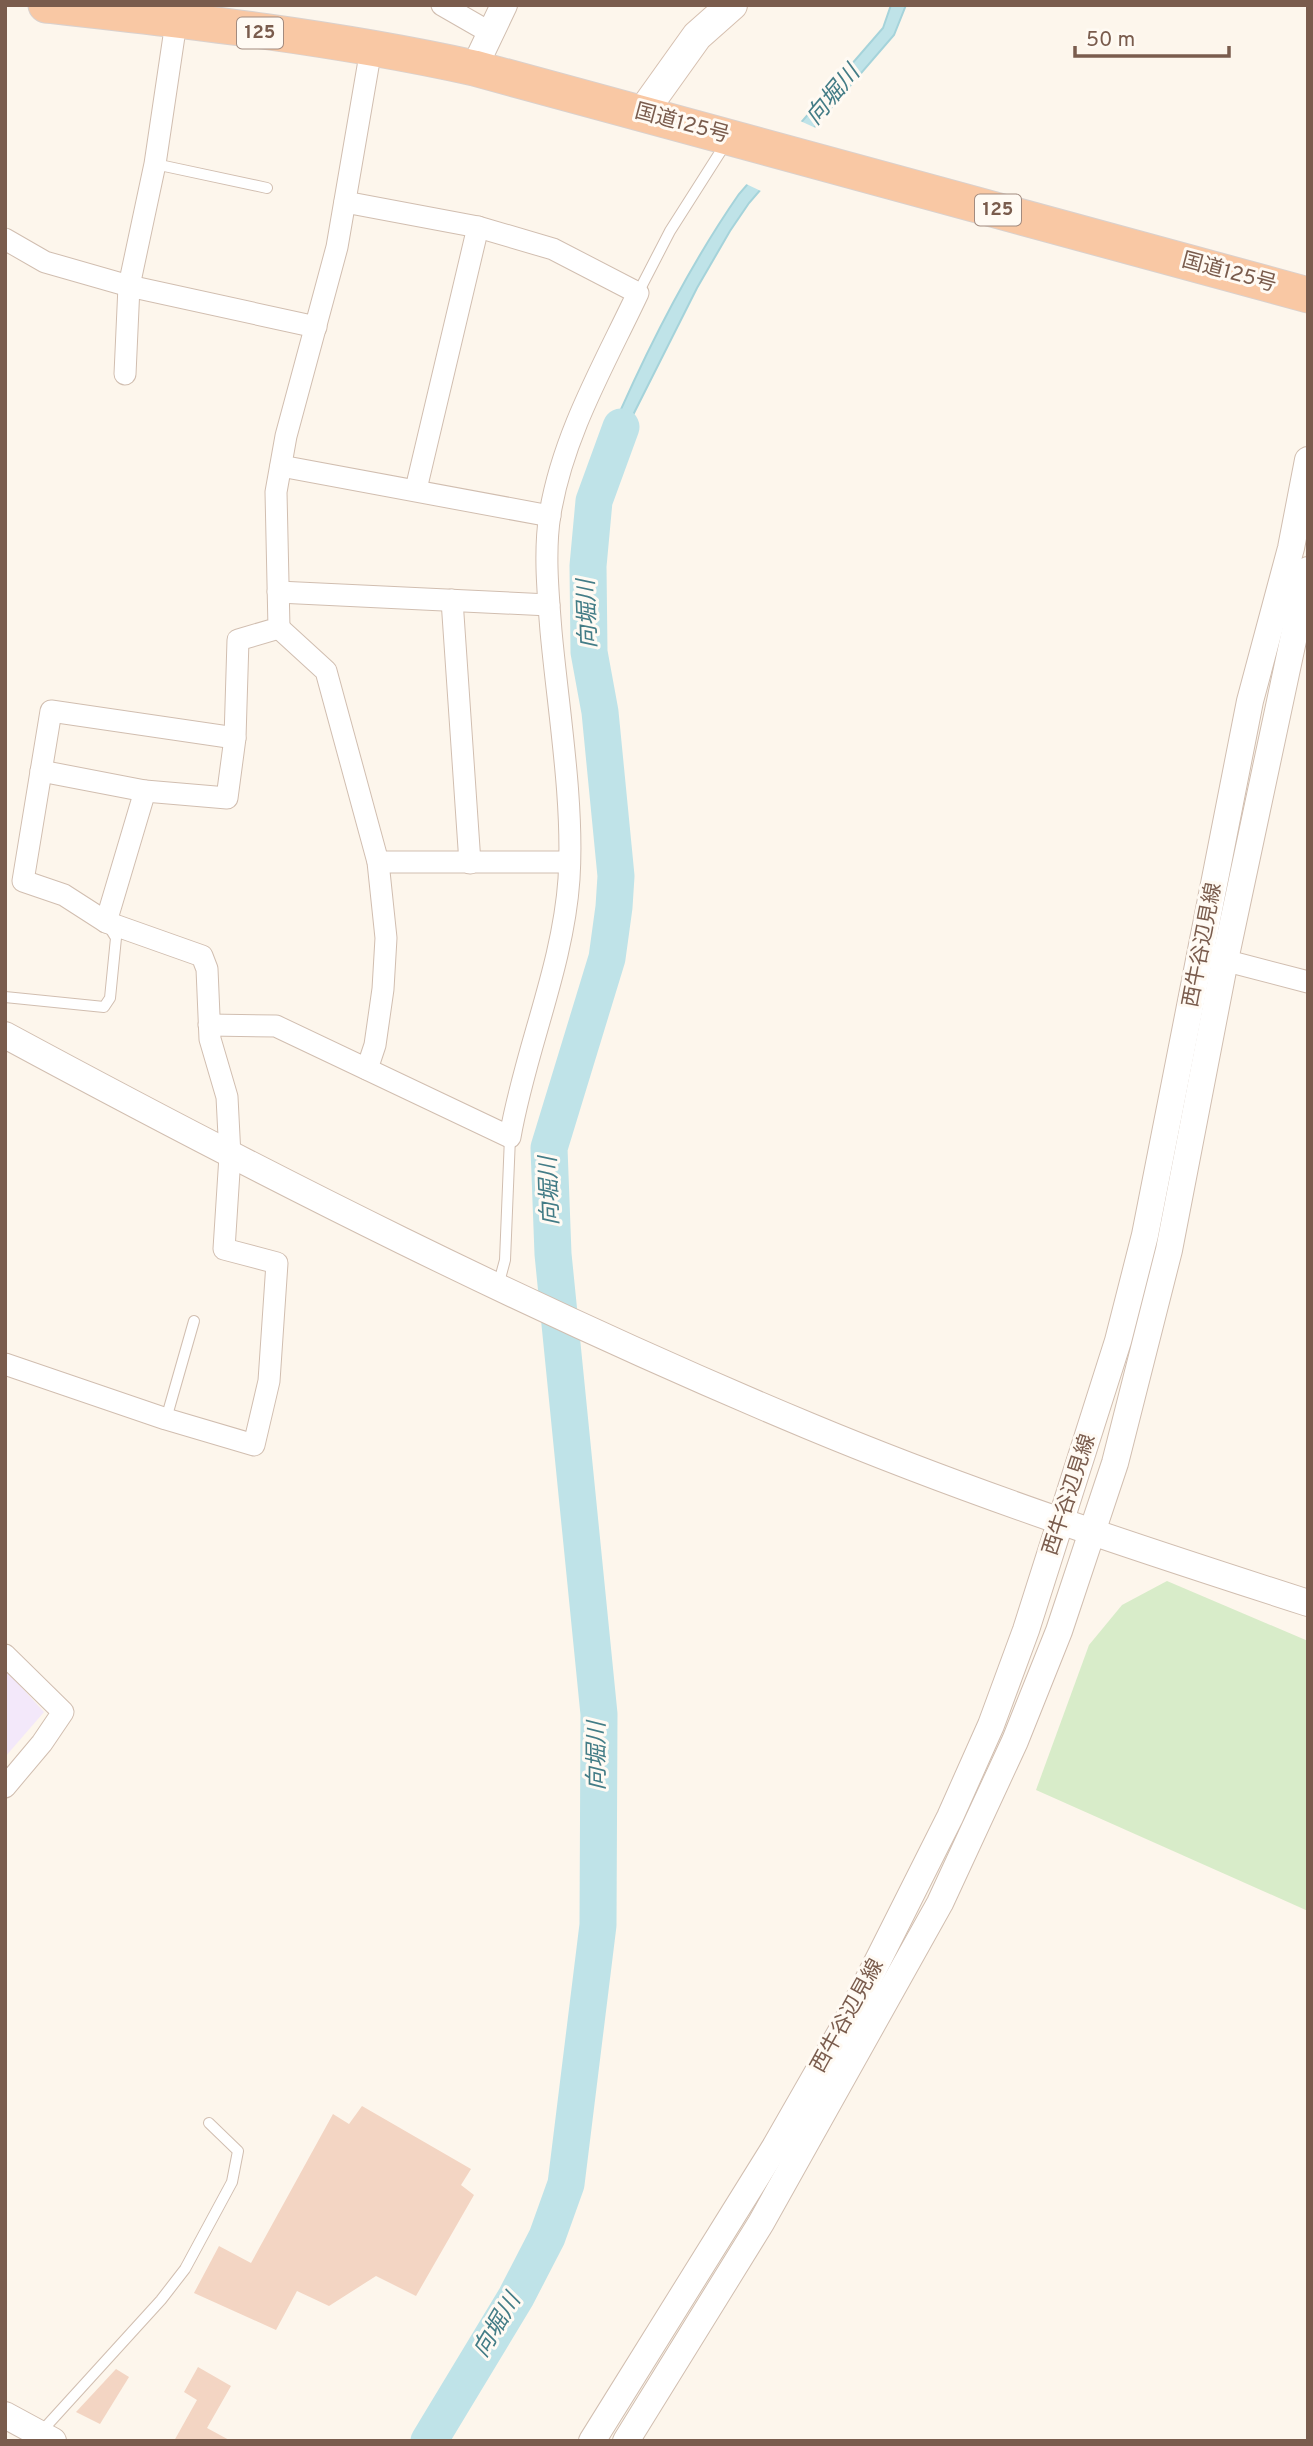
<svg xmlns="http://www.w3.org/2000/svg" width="1313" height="2446" viewBox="0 0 1313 2446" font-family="Overpass,'Noto Sans JP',sans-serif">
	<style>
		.education { fill: #f3e8fa }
		.green { fill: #d8ecc9 }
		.water { fill: #bfe3e8; stroke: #a5d3da; stroke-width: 2 }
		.pier { fill: #fdf6ec }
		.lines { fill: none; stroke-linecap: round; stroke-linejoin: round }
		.river { stroke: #bfe3e8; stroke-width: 37 }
		.building { fill: #f3d5c3 }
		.service-casing { stroke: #d1beb0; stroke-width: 12 }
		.minor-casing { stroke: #d1beb0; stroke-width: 23 }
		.tertiary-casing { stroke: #d1beb0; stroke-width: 28 }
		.secondary-casing { stroke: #d6c0b0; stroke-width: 32 }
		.trunk-casing { stroke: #dad1cd; stroke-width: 37 }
		.service { stroke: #fff; stroke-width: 10 }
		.minor { stroke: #fff; stroke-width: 21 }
		.tertiary { stroke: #fff; stroke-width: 26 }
		.secondary { stroke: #fff; stroke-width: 30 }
		.trunk { stroke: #f9c8a4; stroke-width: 35 }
		.labels { text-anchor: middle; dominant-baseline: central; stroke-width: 6; stroke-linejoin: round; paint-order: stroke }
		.shield { fill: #fffaf3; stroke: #a28b7f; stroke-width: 2 }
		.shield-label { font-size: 19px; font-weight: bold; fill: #7a5c4d }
		.street-label { font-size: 21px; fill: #7a5c4d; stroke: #fffaf3 }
		.water-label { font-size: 23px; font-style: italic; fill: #437c86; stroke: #fffaf3 }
	</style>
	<rect width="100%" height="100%" fill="#fdf6ec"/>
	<polygon class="education" points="5,1669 44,1712 5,1757"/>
	<polygon class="green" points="1167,1581 1308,1641 1308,1911 1036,1790 1089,1645 1122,1605"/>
	<path class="water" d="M891,5H906L894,35L749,203L730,231L697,288L631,419L609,475L595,470C634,375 680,279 739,194L883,28Z"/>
	<polygon class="pier" points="798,120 818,129 763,192 744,183"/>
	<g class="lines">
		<polyline class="river" points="429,2441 516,2297 547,2237 566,2184 598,1925 599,1714 553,1254 549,1148 607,958 614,907 616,876 600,712 589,652 588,566 594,501 621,427"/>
	</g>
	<g class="building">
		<polygon points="362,2106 471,2169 461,2185 474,2195 416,2296 376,2276 329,2306 297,2291 276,2330 194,2293 219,2246 251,2263 333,2114 349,2124"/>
		<polygon points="198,2367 231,2386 207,2428 231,2441 174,2441 197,2400 184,2392"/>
		<polygon points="116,2369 129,2377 100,2424 76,2412"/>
	</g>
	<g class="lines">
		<g class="service-casing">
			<g id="service">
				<polyline points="155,164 267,188"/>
				<polyline points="638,293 670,231 726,143"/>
				<polyline points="5,997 104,1007 110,998 116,938 108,925"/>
				<polyline points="498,1286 505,1260 510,1137"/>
				<polyline points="166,1419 194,1321"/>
				<polyline points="40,2433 161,2300 185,2269 232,2182 238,2151 209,2123"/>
			</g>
		</g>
		<g class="minor-casing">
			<g id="minor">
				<polyline points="442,5 489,32"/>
				<polyline points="5,239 45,262 129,286 316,327"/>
				<polyline points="125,374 129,286 155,164 178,9"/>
				<polyline points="281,466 550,516"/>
				<polyline points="416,489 478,227"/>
				<polyline points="278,592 549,605"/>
				<polyline points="452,600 470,863"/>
				<polyline points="279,628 326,671 378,862 386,938 383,989 375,1045 367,1069"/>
				<polyline points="41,771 145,791 227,798 235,738 238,640 279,628 276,492 286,436 337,247 371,49"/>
				<polyline points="378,862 569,862"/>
				<polyline points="106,922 145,791"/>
				<polyline points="1212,957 1308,982"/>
				<path d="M209,1025L276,1026L510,1137C525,1050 563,967 569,879C574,802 558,708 551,631C548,593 544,551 550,514C563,435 604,365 638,293L553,249L478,227L345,202"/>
				<polyline points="5,1364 166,1419 254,1445 269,1381 277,1263 224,1249 230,1156 227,1097 210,1039 207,969 202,956 106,922 64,895 23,881 51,711 235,738"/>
				<polyline points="5,1655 63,1712 42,1743 5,1787"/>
			</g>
		</g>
		<g class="tertiary-casing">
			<g id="tertiary">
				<polyline points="474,68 504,5"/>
				<path d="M5,1035C268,1177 533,1311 809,1426C972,1494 1140,1549 1308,1603"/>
				<polyline points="5,2415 53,2441"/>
				<polyline points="592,2441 775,2147 850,2016 950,1817 991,1725 1026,1630 1118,1341 1145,1235 1250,701 1291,548 1308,460"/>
				<polyline points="626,2441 761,2223 940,1903 1015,1741 1059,1631 1115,1463 1169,1250 1225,960 1308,570"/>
			</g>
		</g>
		<g class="secondary-casing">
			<polyline id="secondary" points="642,113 697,36 732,5"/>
		</g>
		<g class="trunk-casing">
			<path id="trunk" d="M46,5C189,21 334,37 474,68L1308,295"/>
		</g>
		<use href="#service" class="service"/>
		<use href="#minor" class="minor"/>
		<use href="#tertiary" class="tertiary"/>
		<use href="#secondary" class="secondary"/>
		<use href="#trunk" class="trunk"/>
	</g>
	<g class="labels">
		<g class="shield">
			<rect x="237" y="17.5" width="46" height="31" rx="5"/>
			<rect x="975" y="194.5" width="46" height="31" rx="5"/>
		</g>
		<g class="shield-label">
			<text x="260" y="33">125</text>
			<text x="998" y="210">125</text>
		</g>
		<g class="street-label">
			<text transform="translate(682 124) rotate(15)">国道125号</text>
			<text transform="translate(1229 273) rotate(15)">国道125号</text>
			<text transform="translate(1203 945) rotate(-79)">西牛谷辺見線</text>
			<text transform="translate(1070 1495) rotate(-72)">西牛谷辺見線</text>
			<text transform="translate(848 2016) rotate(-61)">西牛谷辺見線</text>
		</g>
		<g class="water-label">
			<text transform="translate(834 96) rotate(-50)">向堀川</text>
			<text transform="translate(589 614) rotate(-92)">向堀川</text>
			<text transform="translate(551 1191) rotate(-92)">向堀川</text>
			<text transform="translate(598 1756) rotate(-90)">向堀川</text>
			<text transform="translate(498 2326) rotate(-59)">向堀川</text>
		</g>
	</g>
	<rect width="1313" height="2446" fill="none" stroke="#7a5c4d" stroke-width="14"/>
	<path d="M1075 46v10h154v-10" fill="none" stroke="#7a5c4d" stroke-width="3.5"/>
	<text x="1086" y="46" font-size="21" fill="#7a5c4d" stroke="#fffaf3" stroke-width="5" paint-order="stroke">50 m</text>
</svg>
